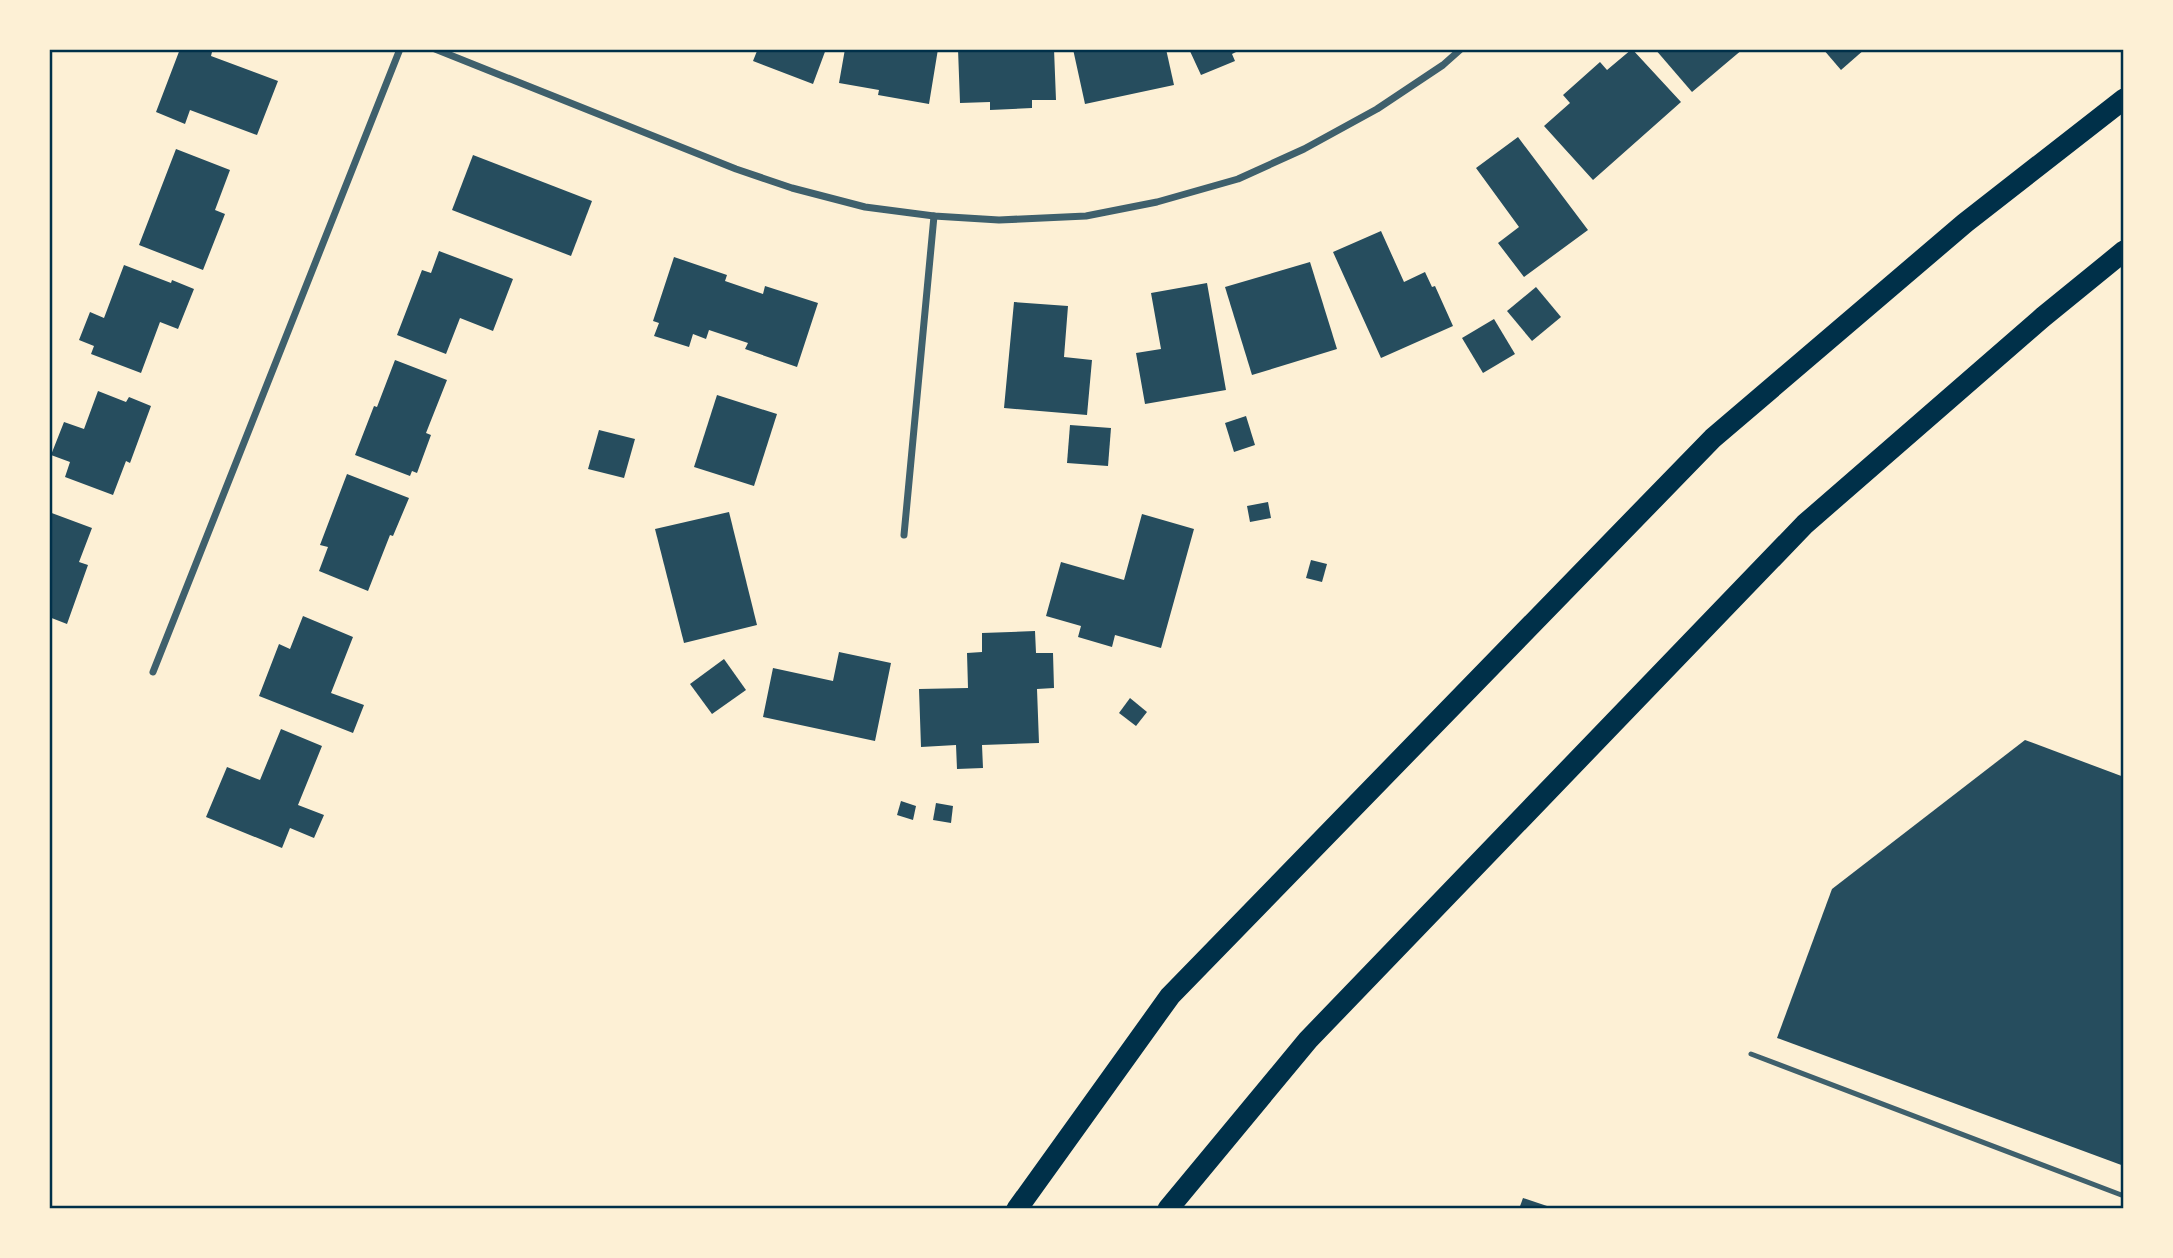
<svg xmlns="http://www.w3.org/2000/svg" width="2173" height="1258" viewBox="0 0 2173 1258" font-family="'DejaVu Sans',sans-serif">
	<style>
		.building { fill: #264d5e }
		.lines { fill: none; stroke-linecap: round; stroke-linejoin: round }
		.service { stroke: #3f606c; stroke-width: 5 }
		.minor { stroke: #3f606c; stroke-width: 7 }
		.motorway { stroke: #003049; stroke-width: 21 }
		.neatline { fill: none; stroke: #003049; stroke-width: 2.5 }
	</style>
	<rect width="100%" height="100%" fill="#fdf0d5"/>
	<g class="building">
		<polygon points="180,49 204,49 212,52 211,56 278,81 257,135 190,110 185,124 156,112"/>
		<polygon points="752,49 826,49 813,84 753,61 757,51"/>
		<polygon points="845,49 938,49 929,104 878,95 879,90 839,83"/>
		<polygon points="958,49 1054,49 1056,100 1032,100 1032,108 990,110 990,102 960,103"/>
		<polygon points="1073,49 1166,49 1174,85 1085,104"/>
		<polygon points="1189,49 1242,49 1232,54 1235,61 1201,75"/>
		<polygon points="1632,49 1681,102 1593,180 1544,126 1570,103 1563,95 1600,62 1607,70"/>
		<polygon points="1655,49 1743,49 1692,92"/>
		<polygon points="1823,49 1865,49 1841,70"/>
		<polygon points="1518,137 1588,230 1524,277 1498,243 1519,227 1476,168"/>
		<polygon points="176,149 230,170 215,210 225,214 203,270 139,245"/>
		<polygon points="473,155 592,201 571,256 452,210"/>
		<polygon points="1381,231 1404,282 1425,272 1432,287 1435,286 1453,326 1381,358 1333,252"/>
		<polygon points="439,251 513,279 493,331 460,318 446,354 397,335 422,270 431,273"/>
		<polygon points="674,257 727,275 725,281 763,294 765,286 818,303 797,367 745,349 748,343 709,330 706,339 693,334 689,347 654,336 659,323 653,321"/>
		<polygon points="1310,262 1337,349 1252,375 1225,287"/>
		<polygon points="124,265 171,283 172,280 194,289 178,329 160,322 141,373 91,354 94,346 79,340 90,312 104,318"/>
		<polygon points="1207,283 1226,390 1145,404 1136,353 1161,349 1151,293"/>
		<polygon points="1536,287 1561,317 1532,341 1507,311"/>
		<polygon points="1014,302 1068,306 1064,357 1092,360 1087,415 1004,408"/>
		<polygon points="1494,319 1515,354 1483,373 1462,338"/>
		<polygon points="395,360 447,380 426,433 431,435 417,473 412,471 410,476 355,455 374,406 377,407"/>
		<polygon points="98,391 126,402 129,397 151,406 130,463 126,461 113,495 65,477 70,462 51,455 64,422 84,429"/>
		<polygon points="717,395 777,414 754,486 694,467"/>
		<polygon points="1246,416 1255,445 1234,452 1225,423"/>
		<polygon points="1070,425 1111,428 1108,466 1067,463"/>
		<polygon points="599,430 635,439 624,478 588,469"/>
		<polygon points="347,474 409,498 393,536 390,535 368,591 319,571 328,547 320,545"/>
		<polygon points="1268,502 1271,518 1250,522 1247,506"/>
		<polygon points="49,512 92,528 79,562 88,565 67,624 49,617"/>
		<polygon points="729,512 757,625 684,643 655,529"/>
		<polygon points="1142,514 1194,529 1161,648 1115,635 1112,647 1078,637 1081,626 1046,616 1061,562 1124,580"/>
		<polygon points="1311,560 1327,564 1322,582 1306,578"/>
		<polygon points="303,616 353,637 331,693 364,705 353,733 259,696 279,644 290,649"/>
		<polygon points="1035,631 1036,653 1053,653 1054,688 1037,689 1039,743 982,745 983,768 957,769 956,745 921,747 919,689 968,688 967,653 982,652 982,633"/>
		<polygon points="839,652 891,663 875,741 763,717 773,668 833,681"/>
		<polygon points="724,659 746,690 712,714 690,684"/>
		<polygon points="1130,698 1147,712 1136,726 1119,713"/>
		<polygon points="281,729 322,746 298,805 324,815 314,838 290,828 282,848 206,817 227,767 260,780"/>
		<polygon points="2025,740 2124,777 2124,1166 1777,1038 1832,889"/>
		<polygon points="901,801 916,806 913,820 897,815"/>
		<polygon points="936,803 953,806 951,823 933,820"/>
		<polygon points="1523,1198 1553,1208 1553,1209 1519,1209"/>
	</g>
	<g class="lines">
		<polyline class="service" points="1751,1054 2124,1196"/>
		<g class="minor">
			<polyline points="435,49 736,169 792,188 865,207 934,216 999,220 1086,216 1157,202 1238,179 1304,149 1377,109 1443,65 1461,49"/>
			<polyline points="904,535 934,216"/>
			<polyline points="153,672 400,49"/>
		</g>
		<g class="motorway">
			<polyline points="1017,1209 1170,996 1713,438 1965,223 2124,99"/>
			<polyline points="1168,1209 1308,1040 1805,524 2043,317 2124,251"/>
		</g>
	</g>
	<rect width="2173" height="1258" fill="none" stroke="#fdf0d5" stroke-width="102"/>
	<rect x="51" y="51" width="2071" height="1156" class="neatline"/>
</svg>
